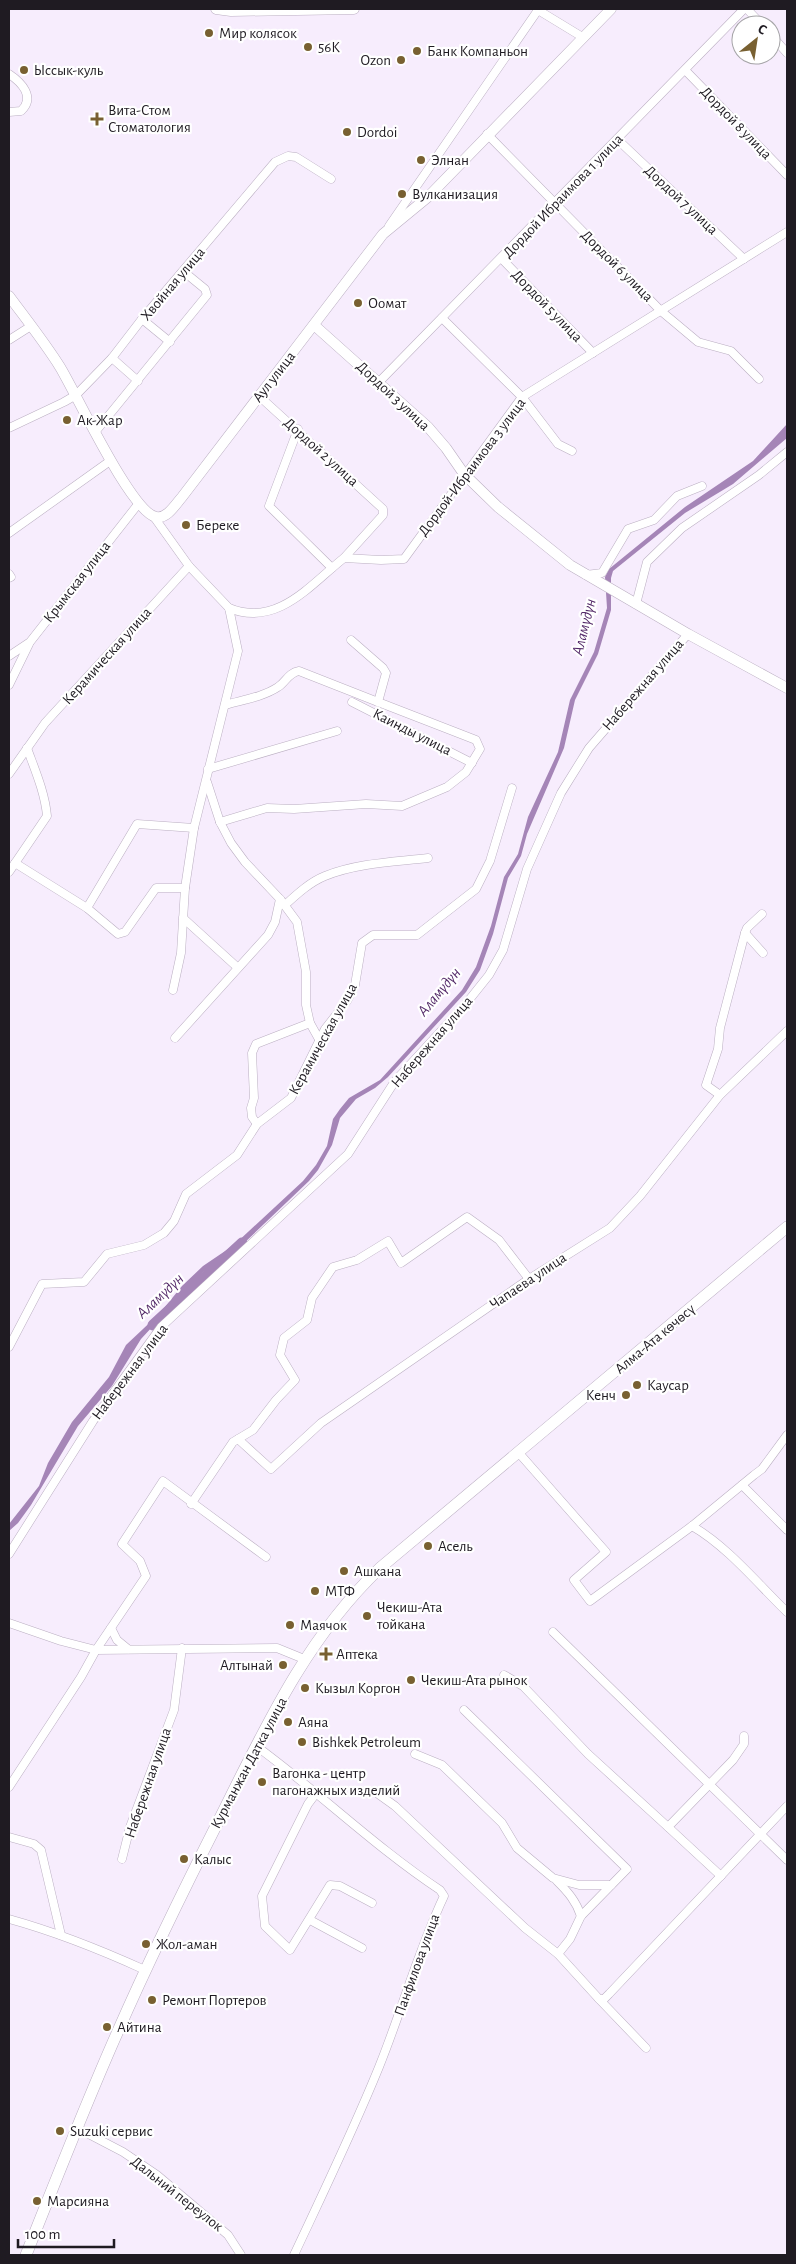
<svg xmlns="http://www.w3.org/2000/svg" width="796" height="2264" viewBox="0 0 796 2264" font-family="'Alegreya Sans',sans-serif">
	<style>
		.water { fill: #a585b7 }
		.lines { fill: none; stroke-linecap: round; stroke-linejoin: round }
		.river { stroke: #a585b7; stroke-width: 11 }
		.street-casing { stroke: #bbafc2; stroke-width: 9 }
		.secondary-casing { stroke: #bbafc2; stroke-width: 11 }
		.primary-casing { stroke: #bbafc2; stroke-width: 12 }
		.street { stroke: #fff; stroke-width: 8 }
		.secondary { stroke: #fff; stroke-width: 10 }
		.primary { stroke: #fff; stroke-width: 11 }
		.poi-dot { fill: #786031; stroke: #fff; stroke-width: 2 }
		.labels { text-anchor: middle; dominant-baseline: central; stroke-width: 4.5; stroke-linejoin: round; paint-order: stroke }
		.poi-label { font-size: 15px; fill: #1f1b22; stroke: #fff; text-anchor: start }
		.street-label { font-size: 15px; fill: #1f1b22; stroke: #fff }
		.water-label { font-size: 16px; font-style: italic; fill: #532968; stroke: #fff }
	</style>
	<rect width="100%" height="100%" fill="#f7edfd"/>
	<polygon class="water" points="787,424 787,438 733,484 685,513 613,571 611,578 611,610 598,654 575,700 564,748 527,834 521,856 508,878 493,934 480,970 466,992 388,1077 375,1088 356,1099 340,1118 332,1145 318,1170 309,1181 240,1247 203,1272 141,1339 112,1386 78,1426 31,1505 18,1523 9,1531 9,1524 39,1486 48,1463 72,1422 109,1377 126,1345 160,1313 182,1286 203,1266 234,1245 303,1181 316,1165 327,1146 333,1119 340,1109 349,1098 380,1080 462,990 476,967 491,926 504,877 518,854 528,817 558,752 570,700 594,652 607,608 605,577 609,569 685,507 753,461"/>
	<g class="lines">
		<polyline class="river" points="153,1325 242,1243"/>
		<g class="street-casing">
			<g id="street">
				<polyline points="747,9 762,25"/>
				<polyline points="771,35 787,53"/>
				<polyline points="685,70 787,175"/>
				<path d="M9,74C21,82 36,97 21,111L9,112"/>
				<polyline points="487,134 661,311 698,342 731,351 759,379"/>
				<polyline points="618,140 744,259"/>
				<polyline points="389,226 538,10 584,38"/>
				<polyline points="502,259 593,353"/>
				<polyline points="442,318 522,397 558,444 572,451"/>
				<polyline points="142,319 170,342"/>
				<polyline points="9,340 31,326"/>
				<polyline points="112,358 138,381"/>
				<polyline points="379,382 744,9"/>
				<polyline points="259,396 383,509 383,515 344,558"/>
				<polyline points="9,428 64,402 76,395 112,358 142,319 275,162 288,156 296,157 331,179"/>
				<polyline points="298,429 269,506 332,568"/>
				<polyline points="96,431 207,295 205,289 183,271"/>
				<polyline points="154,517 189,566 229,608 238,651 194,828 185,888 181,953 173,990"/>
				<polyline points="9,533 110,461"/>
				<polyline points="9,574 11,577 9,578"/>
				<polyline points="586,575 602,573 628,529 654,520 677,496 702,486"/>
				<polyline points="636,604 647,562 682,528 759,475 787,452"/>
				<path d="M229,608C277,628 311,584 344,558L381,560L404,559L522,397L787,232"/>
				<polyline points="9,656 30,642 139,503"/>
				<polyline points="9,685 29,644"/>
				<polyline points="352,702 472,763"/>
				<path d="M225,705C242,700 263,697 278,687C286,682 288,673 299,671L378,702"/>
				<polyline points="208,769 337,731"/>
				<polyline points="9,774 45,723 189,566"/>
				<polyline points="207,782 220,822 231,843 245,862 280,899 297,922 306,972 306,1005 310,1023 320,1041"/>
				<polyline points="220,822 267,808 294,809 366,804 402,806 447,787 466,772 480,749 476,740 378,702 386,673 383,668 351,640"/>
				<polyline points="15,863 87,908 118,934 125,932 156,888 185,888"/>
				<path d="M9,872L47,816C45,793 35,770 27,748"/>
				<path d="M285,905C297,894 310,882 325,876C357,863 394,862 428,858"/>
				<polyline points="87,908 137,824 194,828"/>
				<polyline points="183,918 237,967"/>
				<polyline points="745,933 763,953"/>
				<polyline points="175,1038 268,935 275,922 280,899"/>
				<polyline points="720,1095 706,1085 718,1049 720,1028 745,933 747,928 762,914"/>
				<polyline points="257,1124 252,1117 251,1108 254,1098 252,1053 256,1044 310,1023"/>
				<polyline points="9,1347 42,1284 84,1282 107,1254 144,1245 164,1233 174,1221 186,1194 237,1155 257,1124 291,1098 325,1029 347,1001 355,985 362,943 373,935 417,935 476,889 490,861 512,788"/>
				<polyline points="238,1439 271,1469 321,1423 529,1279 610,1228 640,1196 720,1095 787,1031"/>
				<polyline points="518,1452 606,1552 574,1580 590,1601 692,1526 754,1475 762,1469 787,1435"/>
				<polyline points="742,1485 787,1530"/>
				<polyline points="191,1504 233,1442 253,1430 276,1400 295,1380 280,1355 284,1338 307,1320 312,1298 333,1267 357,1260 388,1241 401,1263 467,1217 499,1240 529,1279"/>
				<path d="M692,1526C727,1546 758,1584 787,1612"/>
				<polyline points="9,1554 93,1421 161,1327 348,1154 395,1081 465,1005 489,975 503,950 527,869 561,793 589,748 688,634"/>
				<polyline points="9,1623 61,1641 96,1650 277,1648 304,1659"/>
				<polyline points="111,1628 117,1640 128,1649"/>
				<polyline points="553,1632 787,1860"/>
				<polyline points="504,1675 523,1686 588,1754 668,1827"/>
				<path d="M256,1746C319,1792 375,1847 440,1890L444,1896C418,1951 402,2010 379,2067C353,2131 323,2193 294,2255"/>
				<polyline points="415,1754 442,1765 502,1823 517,1848 553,1878 579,1885 611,1885"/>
				<polyline points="9,1787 81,1677 96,1650 146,1576 140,1561 122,1544 163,1481 266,1557"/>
				<polyline points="374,1791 395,1806 525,1928 558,1954 570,1939 581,1916 627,1869 464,1710"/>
				<polyline points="317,1792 308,1804 262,1896 265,1926 290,1950 330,1885 340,1886 372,1903"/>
				<polyline points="9,1837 34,1844 41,1850 61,1935"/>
				<polyline points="122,1859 130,1827 174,1710 182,1648"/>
				<polyline points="721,1876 668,1827 733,1760 744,1744 744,1736"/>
				<path d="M557,1881C568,1892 576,1901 581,1916"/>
				<path d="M9,1919C56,1932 101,1950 145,1970"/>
				<polyline points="310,1920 362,1948"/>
				<polyline points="558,1954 599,1999"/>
				<polyline points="646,2048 599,1999 604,1999 609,1994 787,1806"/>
				<polyline points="77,2128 123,2152 157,2175 228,2235 241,2255"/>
			</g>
		</g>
		<g class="secondary-casing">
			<g id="secondary">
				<polyline points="216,9 231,11 354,9"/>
				<path d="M9,296C26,319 45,343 60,367C76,393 131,512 156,517C167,519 175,505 182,497L383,234L428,197L611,9"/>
				<polyline points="314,325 428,427 446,448 464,474 498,507 570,565 688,634 787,688"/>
			</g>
		</g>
		<g class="primary-casing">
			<path id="primary" d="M26,2255C56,2180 85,2105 118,2031C150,1958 185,1887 221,1816C265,1728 307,1637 380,1568L787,1227"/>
		</g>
		<use href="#street" class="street"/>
		<use href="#secondary" class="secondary"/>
		<use href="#primary" class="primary"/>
	</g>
	<g class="poi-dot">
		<circle cx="209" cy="33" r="5"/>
		<circle cx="308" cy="47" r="5"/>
		<circle cx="417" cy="51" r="5"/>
		<circle cx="401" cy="60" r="5"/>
		<circle cx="24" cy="70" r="5"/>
		<path d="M94.5 111.5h5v5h5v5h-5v5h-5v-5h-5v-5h5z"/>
		<circle cx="347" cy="132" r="5"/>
		<circle cx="421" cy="160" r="5"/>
		<circle cx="402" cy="194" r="5"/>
		<circle cx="358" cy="303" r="5"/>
		<circle cx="67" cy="420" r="5"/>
		<circle cx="186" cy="525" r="5"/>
		<circle cx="637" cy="1385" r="5"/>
		<circle cx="626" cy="1395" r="5"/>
		<circle cx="428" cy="1546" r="5"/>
		<circle cx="344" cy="1571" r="5"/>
		<circle cx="315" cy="1591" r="5"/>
		<circle cx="367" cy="1616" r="5"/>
		<circle cx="290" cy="1625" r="5"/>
		<path d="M323.5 1646.5h5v5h5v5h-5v5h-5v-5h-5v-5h5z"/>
		<circle cx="283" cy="1665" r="5"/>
		<circle cx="411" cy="1680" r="5"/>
		<circle cx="305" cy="1688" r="5"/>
		<circle cx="288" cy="1722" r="5"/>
		<circle cx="302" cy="1742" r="5"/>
		<circle cx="262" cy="1782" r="5"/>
		<circle cx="184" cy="1859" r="5"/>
		<circle cx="146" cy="1944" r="5"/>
		<circle cx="152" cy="2000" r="5"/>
		<circle cx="107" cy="2027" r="5"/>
		<circle cx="60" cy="2131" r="5"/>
		<circle cx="37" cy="2201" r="5"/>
	</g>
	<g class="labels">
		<g class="poi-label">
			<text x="219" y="33">Мир колясок</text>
			<text x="318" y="47">56К</text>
			<text x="427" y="51">Банк Компаньон</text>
			<text x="391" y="60" text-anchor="end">Ozon</text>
			<text x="34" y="70">Ыссык-куль</text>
			<text x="108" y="110">Вита-Стом<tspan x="108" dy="17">Стоматология</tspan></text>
			<text x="357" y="132">Dordoi</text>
			<text x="431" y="160">Элнан</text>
			<text x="412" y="194">Вулканизация</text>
			<text x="368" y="303">Оомат</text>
			<text x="77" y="420">Ак-Жар</text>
			<text x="196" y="525">Береке</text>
			<text x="647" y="1385">Каусар</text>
			<text x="616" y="1395" text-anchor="end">Кенч</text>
			<text x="438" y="1546">Асель</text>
			<text x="354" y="1571">Ашкана</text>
			<text x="325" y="1591">МТФ</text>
			<text x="377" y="1607">Чекиш-Ата<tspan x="377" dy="17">тойкана</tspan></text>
			<text x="300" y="1625">Маячок</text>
			<text x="336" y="1654">Аптека</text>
			<text x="273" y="1665" text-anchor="end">Алтынай</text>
			<text x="421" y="1680">Чекиш-Ата рынок</text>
			<text x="315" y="1688">Кызыл Коргон</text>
			<text x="298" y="1722">Аяна</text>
			<text x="312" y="1742">Bishkek Petroleum</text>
			<text x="272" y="1773">Вагонка - центр<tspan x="272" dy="17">пагонажных изделий</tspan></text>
			<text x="194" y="1859">Калыс</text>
			<text x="156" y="1944">Жол-аман</text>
			<text x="162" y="2000">Ремонт Портеров</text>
			<text x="117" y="2027">Айтина</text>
			<text x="70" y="2131">Suzuki сервис</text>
			<text x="47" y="2201">Марсияна</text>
		</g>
		<g class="street-label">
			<text transform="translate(736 123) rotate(46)">Дордой 8 улица</text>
			<text transform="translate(563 196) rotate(-46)">Дордой Ибраимова 1 улица</text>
			<text transform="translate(681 200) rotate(43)">Дордой 7 улица</text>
			<text transform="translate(617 266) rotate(45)">Дордой 6 улица</text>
			<text transform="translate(173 284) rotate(-50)">Хвойная улица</text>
			<text transform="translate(547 306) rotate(46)">Дордой 5 улица</text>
			<text transform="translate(274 377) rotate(-52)">Аул улица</text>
			<text transform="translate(393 396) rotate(43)">Дордой 3 улица</text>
			<text transform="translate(321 452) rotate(42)">Дордой 2 улица</text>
			<text transform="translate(472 467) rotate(-53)">Дордой-Ибраимова 3 улица</text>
			<text transform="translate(77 582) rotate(-52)">Крымская улица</text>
			<text transform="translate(107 656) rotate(-48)">Керамическая улица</text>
			<text transform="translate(643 685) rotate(-49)">Набережная улица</text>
			<text transform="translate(412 732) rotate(27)">Каинды улица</text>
			<text transform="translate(323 1039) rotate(-61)">Керамическая улица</text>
			<text transform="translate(432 1042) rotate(-49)">Набережная улица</text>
			<text transform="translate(528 1281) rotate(-34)">Чапаева улица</text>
			<text transform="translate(655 1339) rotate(-40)">Алма-Ата көчөсү</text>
			<text transform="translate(130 1372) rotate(-53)">Набережная улица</text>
			<text transform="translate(249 1763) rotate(-62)">Курманжан Датка улица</text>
			<text transform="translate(148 1783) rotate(-71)">Набережная улица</text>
			<text transform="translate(417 1965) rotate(-70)">Панфилова улица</text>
			<text transform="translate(177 2194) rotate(38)">Дальний переулок</text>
		</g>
		<g class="water-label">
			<text transform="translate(584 627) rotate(-76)">Аламүдүн</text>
			<text transform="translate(439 992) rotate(-50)">Аламүдүн</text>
			<text transform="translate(160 1296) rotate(-43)">Аламүдүн</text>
		</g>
	</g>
	<rect width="796" height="2264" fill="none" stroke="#1f1b22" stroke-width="20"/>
	<g transform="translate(756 40) rotate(30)"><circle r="24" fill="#ffffff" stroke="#a5a4a7"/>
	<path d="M0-4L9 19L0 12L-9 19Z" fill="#786031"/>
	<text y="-8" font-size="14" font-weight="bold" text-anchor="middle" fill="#1f1b22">С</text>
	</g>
	<path d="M18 2239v8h96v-8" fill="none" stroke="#1f1b22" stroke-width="2.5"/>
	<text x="25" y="2239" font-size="15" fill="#1f1b22" stroke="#ffffff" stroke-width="4" paint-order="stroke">100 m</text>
</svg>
